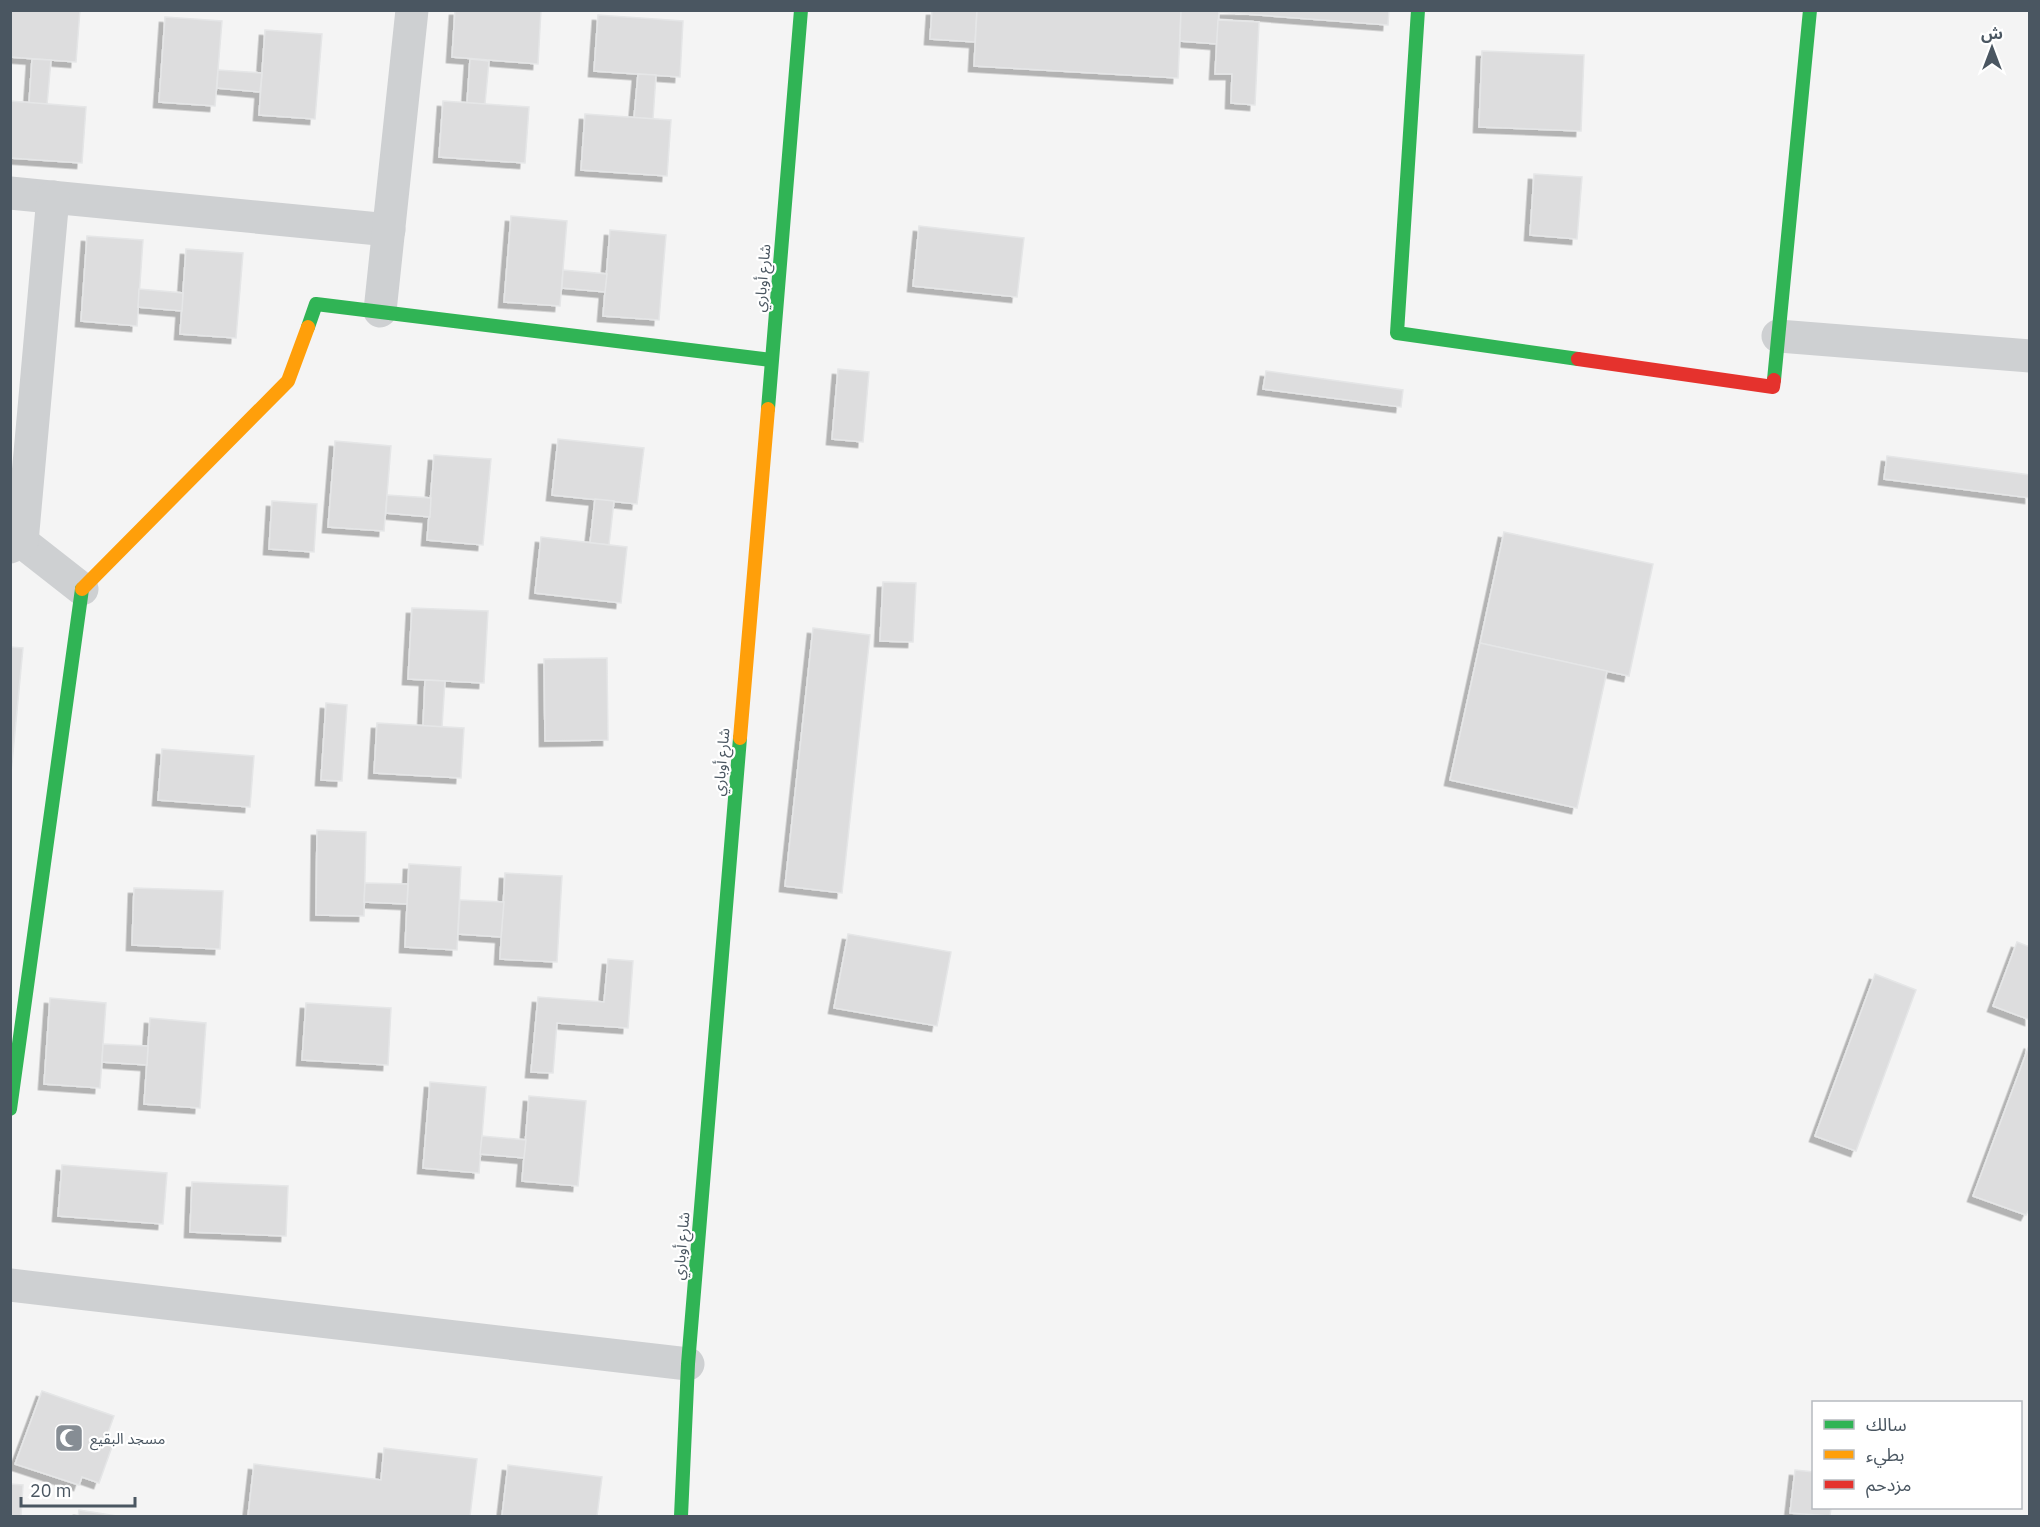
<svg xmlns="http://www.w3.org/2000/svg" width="2040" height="1527" viewBox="0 0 2040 1527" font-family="'IBM Plex Sans','Noto Sans Arabic',sans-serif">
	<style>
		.building { fill: #ddddde; stroke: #e5e6e7; stroke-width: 1.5; filter: url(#shadow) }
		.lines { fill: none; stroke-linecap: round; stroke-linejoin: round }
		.street { stroke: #ced0d2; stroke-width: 33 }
		.fast { stroke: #30b455; stroke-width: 14 }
		.slow { stroke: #ff9f0a; stroke-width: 14 }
		.jam { stroke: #e5322d; stroke-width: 14 }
		.labels { text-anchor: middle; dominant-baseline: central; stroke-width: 4.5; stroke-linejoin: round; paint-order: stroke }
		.street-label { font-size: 15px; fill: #4a5661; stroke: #fff }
		.poi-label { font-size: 15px; fill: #4a5661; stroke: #fff; text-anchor: start }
	</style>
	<defs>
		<filter id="shadow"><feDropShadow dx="-5.5" dy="5.5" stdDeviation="0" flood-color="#0004"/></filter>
	</defs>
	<rect width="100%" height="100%" fill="#f4f4f4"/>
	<g class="building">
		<polygon points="10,10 80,10 76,62 10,57"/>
		<polygon points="455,10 541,10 538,64 452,57"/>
		<polygon points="932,10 977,10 975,42 930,39"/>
		<polygon points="977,10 1181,10 1178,78 974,66"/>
		<polygon points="1181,10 1219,10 1217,44 1180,41"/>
		<polygon points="1219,10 1389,10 1388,25 1219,12"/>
		<polygon points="598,15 683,21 680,77 594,71"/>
		<polygon points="165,17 222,21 215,106 159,102"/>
		<polygon points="1218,20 1259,22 1255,105 1231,103 1232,74 1215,74"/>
		<polygon points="265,30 322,34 315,119 259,115"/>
		<polygon points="1482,51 1584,55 1581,131 1479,127"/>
		<polygon points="32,59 51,60 47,105 29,103"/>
		<polygon points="470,59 489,61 485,104 467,103"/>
		<polygon points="218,70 262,73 260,92 217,88"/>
		<polygon points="638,74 656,75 653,119 634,118"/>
		<polygon points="10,101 86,107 82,163 10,158"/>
		<polygon points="443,101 529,107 525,163 439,157"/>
		<polygon points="585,114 671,120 667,176 581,170"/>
		<polygon points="1534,174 1582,177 1577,239 1530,235"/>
		<polygon points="511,216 567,221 560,306 504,302"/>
		<polygon points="919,226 1024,238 1017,297 913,286"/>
		<polygon points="610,230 666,235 659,320 603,316"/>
		<polygon points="87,236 143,240 137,326 81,321"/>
		<polygon points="186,249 243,253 236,338 180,334"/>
		<polygon points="563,270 607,274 605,292 562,288"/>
		<polygon points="139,289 183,293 182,311 138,307"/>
		<polygon points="838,369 869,372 863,442 832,439"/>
		<polygon points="1266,371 1403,390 1401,407 1263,389"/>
		<polygon points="558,439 644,448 637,504 552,495"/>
		<polygon points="335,441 391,446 384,531 328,527"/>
		<polygon points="434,455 491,459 483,545 427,540"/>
		<polygon points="1887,456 2030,475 2030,498 1884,479"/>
		<polygon points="387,495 431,498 430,517 386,513"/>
		<polygon points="595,499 614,501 609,545 590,543"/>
		<polygon points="272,501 317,504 314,552 269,549"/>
		<polygon points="1504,532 1653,564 1629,676 1480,643"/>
		<polygon points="541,537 627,547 621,603 535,593"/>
		<polygon points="883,582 916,583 913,642 880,641"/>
		<polygon points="412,608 488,611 484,683 408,679"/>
		<polygon points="813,628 870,635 842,893 785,886"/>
		<polygon points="1480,643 1607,671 1577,808 1450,780"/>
		<polygon points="10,647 23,648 10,784"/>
		<polygon points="607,658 608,740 545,741 544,659"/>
		<polygon points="425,680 445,681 442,727 423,726"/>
		<polygon points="326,703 347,705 342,781 321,780"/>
		<polygon points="377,723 464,728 461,778 374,773"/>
		<polygon points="162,749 254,756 250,807 158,800"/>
		<polygon points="317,830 366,832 364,916 316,915"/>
		<polygon points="409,864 461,867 457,950 405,947"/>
		<polygon points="505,873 562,876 557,962 500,959"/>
		<polygon points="365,883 408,884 407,904 364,902"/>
		<polygon points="134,888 223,891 220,949 132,945"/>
		<polygon points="460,900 504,902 501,937 458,934"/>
		<polygon points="848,934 951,952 937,1026 834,1008"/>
		<polygon points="2017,942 2030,947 2030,1020 1993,1006"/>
		<polygon points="608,959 633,961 628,1028 557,1023 553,1073 531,1072 538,997 604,1002"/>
		<polygon points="1875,974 1916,990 1856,1151 1815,1136"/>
		<polygon points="50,998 106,1003 100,1088 44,1084"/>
		<polygon points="306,1003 391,1008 388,1065 302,1060"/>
		<polygon points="150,1018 206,1023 200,1108 144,1104"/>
		<polygon points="2030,1043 2030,1207 2026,1215 1973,1196"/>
		<polygon points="103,1044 148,1046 147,1065 102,1062"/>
		<polygon points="430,1082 486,1087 479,1173 423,1168"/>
		<polygon points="529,1096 586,1101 578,1186 522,1181"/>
		<polygon points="482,1136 526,1140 524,1158 480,1154"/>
		<polygon points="62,1165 167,1173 163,1224 58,1216"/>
		<polygon points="192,1182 288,1186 286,1236 190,1232"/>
		<polygon points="42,1391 114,1416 105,1441 113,1444 99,1483 82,1477 79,1485 15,1464"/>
		<polygon points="384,1448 477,1459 470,1516 248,1516 254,1464 381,1480"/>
		<polygon points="508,1465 602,1477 597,1516 502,1516"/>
		<polygon points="1795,1470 1814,1472 1814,1508 1831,1508 1830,1516 1790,1513"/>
		<polygon points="10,1484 23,1485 21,1516 10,1516"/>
		<polygon points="79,1510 117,1516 78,1516"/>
	</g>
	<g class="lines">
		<g class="street">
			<polyline points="10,193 389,230"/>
			<polyline points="380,311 412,10"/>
			<polyline points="1778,336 2030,356"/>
			<polyline points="22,542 82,589"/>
			<polyline points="10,547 22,542 53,197"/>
			<polyline points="10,1285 688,1364"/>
		</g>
		<g class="fast">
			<polyline points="1418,10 1397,333 1578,359"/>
			<polyline points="308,327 316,304 771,360"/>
			<polyline points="1774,380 1810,10"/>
			<polyline points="768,409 801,10"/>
			<polyline points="10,1109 82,589"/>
			<polyline points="681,1516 688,1364 740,738"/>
		</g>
		<g class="slow">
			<polyline points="82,589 288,381 308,327"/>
			<polyline points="740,738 768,409"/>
		</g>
		<polyline class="jam" points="1578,359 1773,387 1774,380"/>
	</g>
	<defs>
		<g id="mosque-square" transform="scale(1.5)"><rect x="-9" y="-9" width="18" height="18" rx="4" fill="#868d94" stroke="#fff"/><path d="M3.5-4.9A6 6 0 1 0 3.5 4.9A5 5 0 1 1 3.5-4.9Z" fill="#fff"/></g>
	</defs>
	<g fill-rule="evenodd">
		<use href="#mosque-square" x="69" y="1438"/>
	</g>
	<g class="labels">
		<g class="street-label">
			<text transform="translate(762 278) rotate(-85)">شارع أوباري</text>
			<text transform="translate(721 762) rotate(-85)">شارع أوباري</text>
			<text transform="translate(681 1246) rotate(-85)">شارع أوباري</text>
		</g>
		<g class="poi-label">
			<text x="90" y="1438">مسجد البقيع</text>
		</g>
	</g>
	<rect width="2040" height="1527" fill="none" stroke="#4a5661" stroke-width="24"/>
	<rect x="1812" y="1401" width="210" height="108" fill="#ffffff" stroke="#b7bbc0" stroke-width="1.5"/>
	<rect x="1824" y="1420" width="30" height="9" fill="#30b455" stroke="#b7bbc0" stroke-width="1.5"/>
	<text x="1866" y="1431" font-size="18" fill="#4a5661">سالك</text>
	<rect x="1824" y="1450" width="30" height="9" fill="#ff9f0a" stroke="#b7bbc0" stroke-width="1.5"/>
	<text x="1866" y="1461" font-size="18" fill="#4a5661">بطيء</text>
	<rect x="1824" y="1480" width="30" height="9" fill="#e5322d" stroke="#b7bbc0" stroke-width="1.5"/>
	<text x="1866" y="1491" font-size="18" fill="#4a5661">مزدحم</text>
	<g transform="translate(1992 48)" stroke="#ffffff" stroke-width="4.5" paint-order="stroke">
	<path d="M0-4.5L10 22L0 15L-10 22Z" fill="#4a5661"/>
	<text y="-9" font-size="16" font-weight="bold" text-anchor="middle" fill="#4a5661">ش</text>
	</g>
	<path d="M21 1497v9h114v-9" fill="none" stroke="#4a5661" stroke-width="3"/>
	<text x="30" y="1497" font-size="18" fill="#4a5661" stroke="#ffffff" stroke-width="4.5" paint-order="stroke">20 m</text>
</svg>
